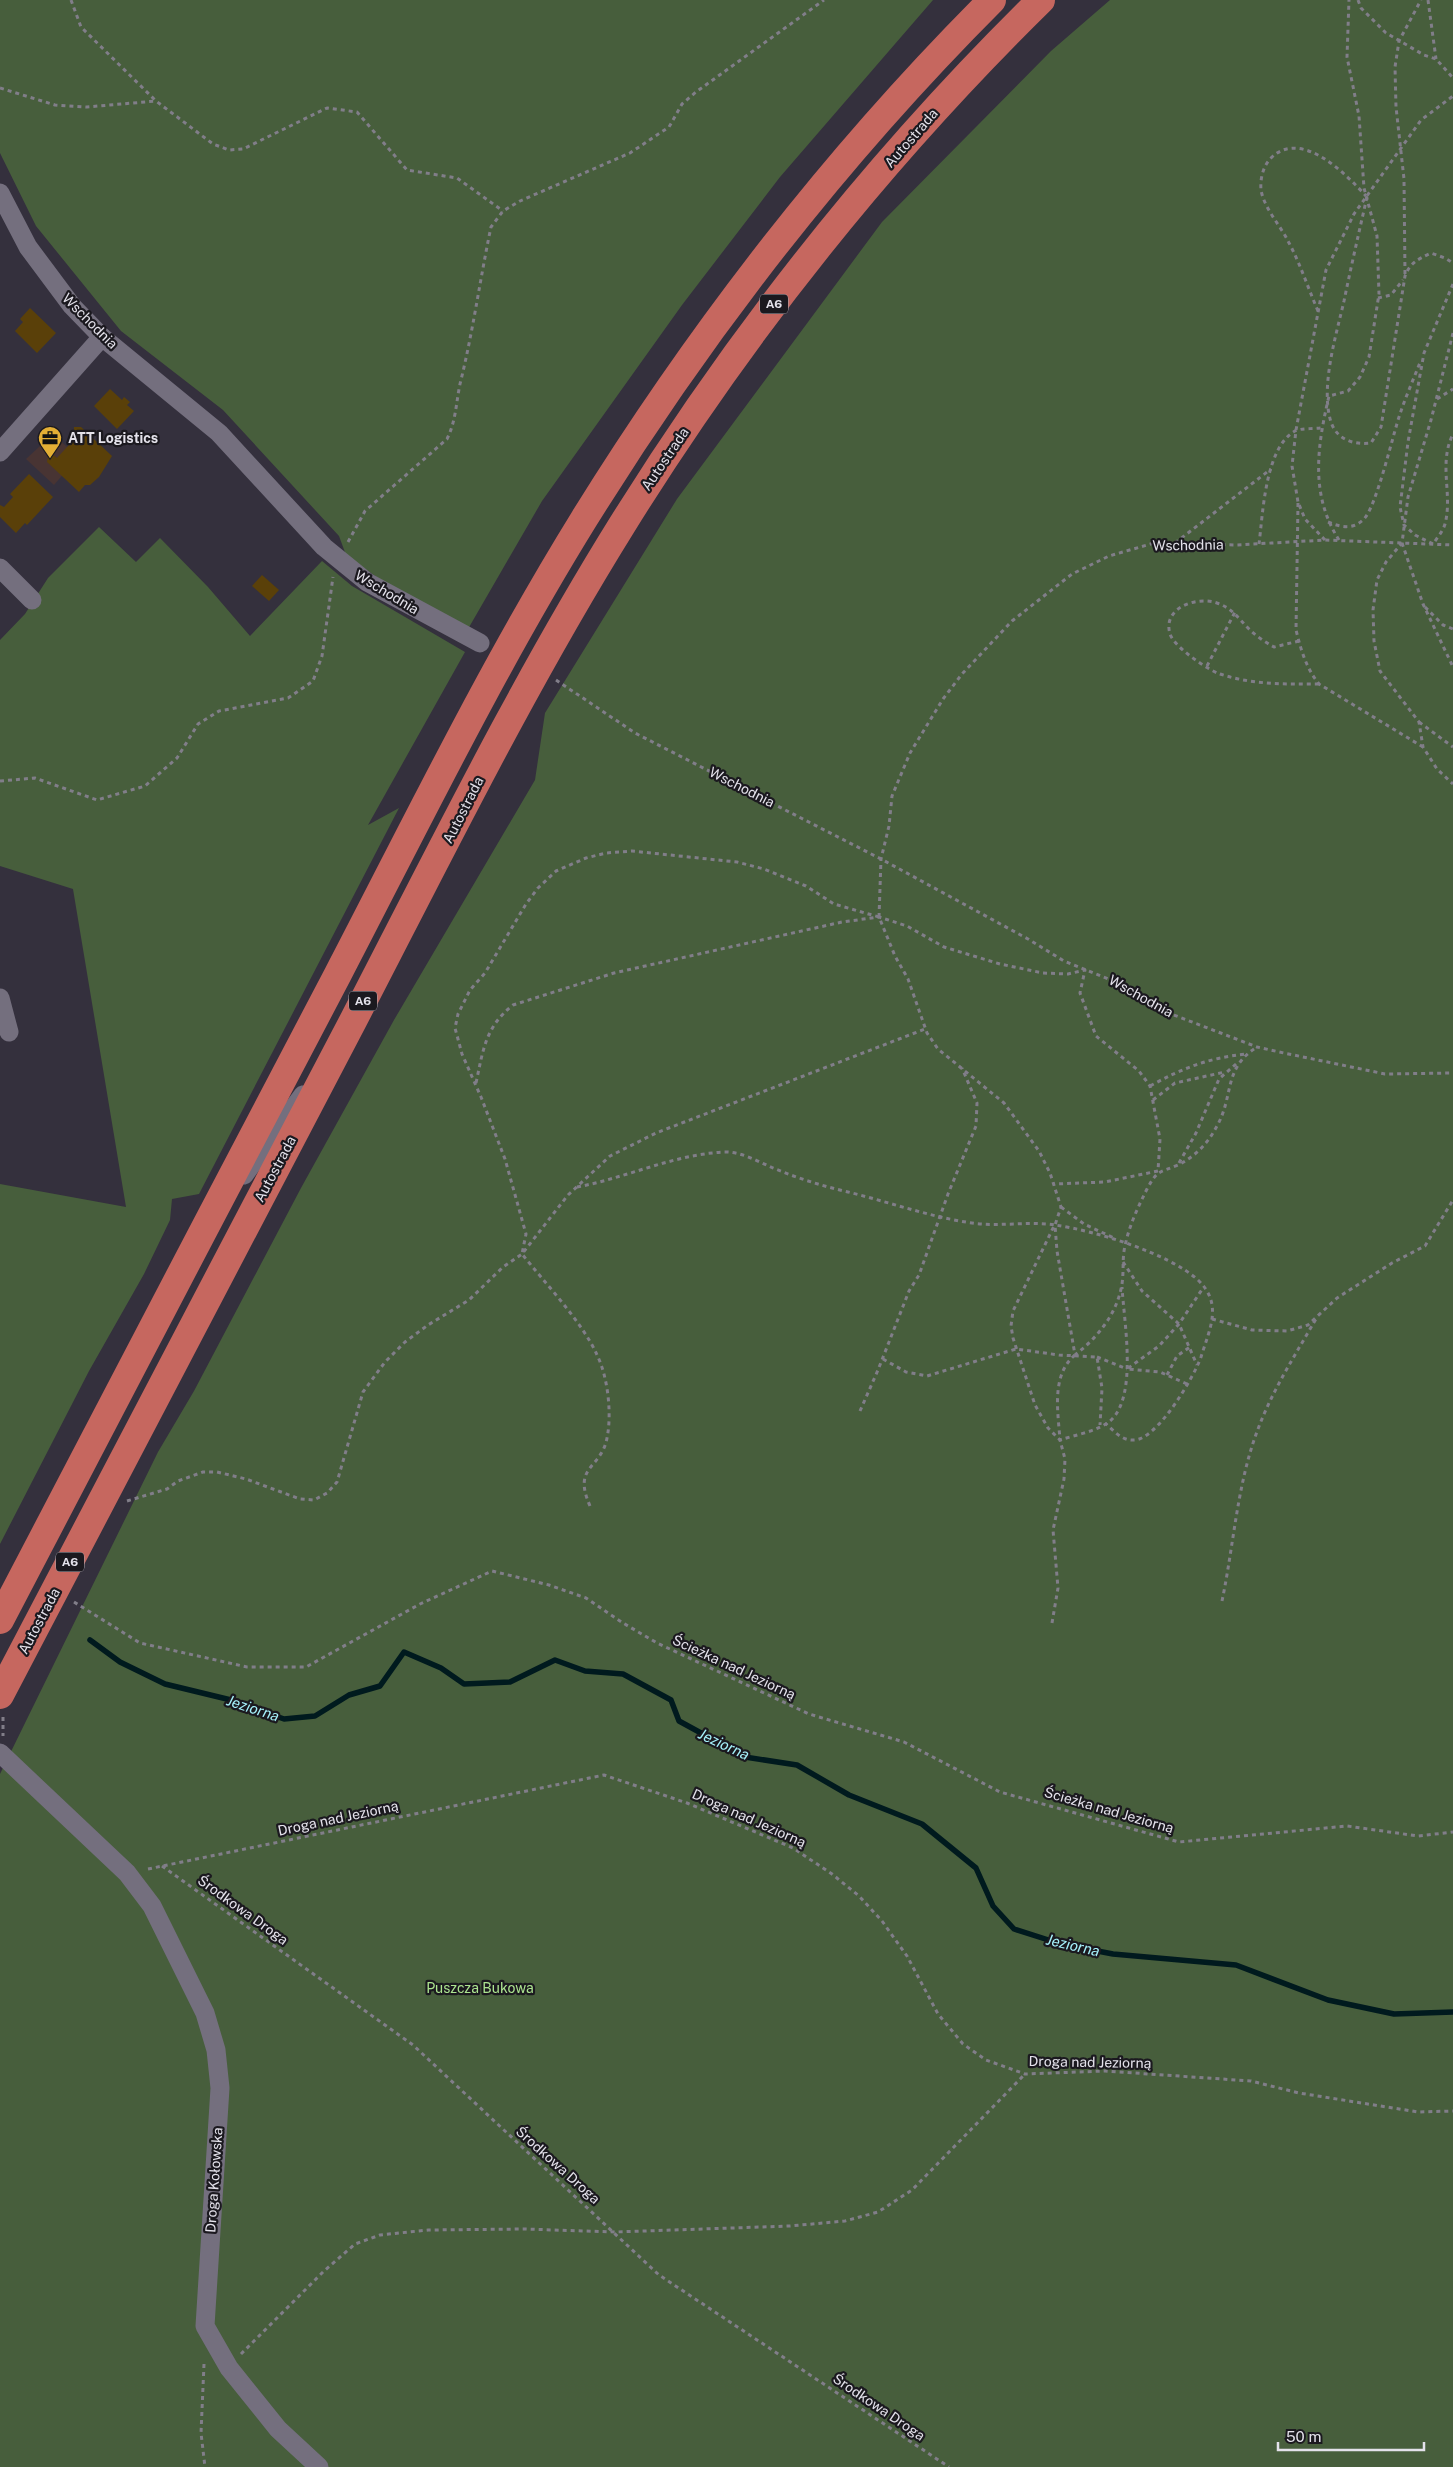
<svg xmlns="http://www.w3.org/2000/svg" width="1453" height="2467" viewBox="0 0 1453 2467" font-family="'Public Sans',sans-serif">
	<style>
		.commercial { fill: #483433 }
		.green { fill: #475e3c }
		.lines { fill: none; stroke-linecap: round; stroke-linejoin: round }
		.stream { stroke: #001a1e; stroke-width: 5.5 }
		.building { fill: #5a4009 }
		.path { stroke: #817e89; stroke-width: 3; stroke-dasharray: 4 4; stroke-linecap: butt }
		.minor { stroke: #746f7e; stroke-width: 19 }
		.highway { stroke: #c6675f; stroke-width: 28 }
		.labels { text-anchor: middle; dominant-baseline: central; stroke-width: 4.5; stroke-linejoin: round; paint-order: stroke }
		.shield { fill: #1b191f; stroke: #a8a6ae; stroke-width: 1 }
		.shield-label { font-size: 12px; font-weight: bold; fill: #e4e2eb }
		.street-label { font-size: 14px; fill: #e4e2eb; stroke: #1b191f }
		.poi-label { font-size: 14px; font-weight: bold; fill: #e4e2eb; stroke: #1b191f; text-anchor: start }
		.park-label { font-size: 14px; fill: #ace490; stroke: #1b191f }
		.water-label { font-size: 15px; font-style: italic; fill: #a6f2fb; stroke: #1b191f }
	</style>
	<rect width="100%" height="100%" fill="#34303d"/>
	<polygon class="commercial" points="53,434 78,457 54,485 26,459"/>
	<g class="green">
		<polygon points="0,0 933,0 780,177 682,305 542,501 468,629 378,578 346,555 339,536 223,410 121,331 36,226 0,153"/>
		<polygon points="1110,0 1453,0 1453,2467 0,2467 0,1774 158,1452 194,1391 301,1188 394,1020 535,780 545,713 677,499 882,222 1051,51"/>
		<polygon points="99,527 136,562 160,538 208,587 250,636 322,561 352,586 465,652 368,825 399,808 199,1194 172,1199 170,1220 144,1274 89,1371 0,1544 0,1184 126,1207 73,889 0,866 0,640 25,614 48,578"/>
	</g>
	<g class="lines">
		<polyline class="stream" points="90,1640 120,1662 165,1684 231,1700 284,1719 315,1716 349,1695 380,1686 404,1652 441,1668 464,1684 510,1682 555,1660 585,1671 623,1674 671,1700 679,1721 745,1757 797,1765 849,1795 922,1824 976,1868 993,1906 1014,1929 1061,1944 1113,1954 1236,1965 1328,2000 1394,2014 1453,2012"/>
	</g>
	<g class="building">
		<polygon points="30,308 56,333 37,353 15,331 23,322 20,319"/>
		<polygon points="110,389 122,400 124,397 130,402 127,405 134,411 117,429 94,406"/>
		<polygon points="74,427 81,427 112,456 99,477 90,485 85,485 79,492 47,462 48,456 53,455 57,458 77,436 74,433"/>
		<polygon points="29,474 53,497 27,525 25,523 16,533 0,517 0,505 4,507 13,497 10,494"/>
		<polygon points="262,575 279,590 269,601 252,586"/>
	</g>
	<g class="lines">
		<g class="path">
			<polyline points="71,0 81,27 156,101 213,144 229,150 243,149 327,108 357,112 407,170 457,178 503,211"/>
			<polyline points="1358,0 1361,8 1386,33 1424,55 1436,59 1453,78"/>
			<polyline points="1428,0 1436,59"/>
			<polyline points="0,88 55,105 87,107 156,101"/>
			<path d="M1367,197C1359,232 1351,267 1344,301C1336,336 1320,387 1331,422C1337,440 1354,445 1371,443L1381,427L1405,276C1410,263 1418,259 1431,253L1445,258L1453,263"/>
			<polyline points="1405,274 1404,179 1396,107 1395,67 1399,41 1421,0"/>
			<path d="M1453,284L1424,353L1408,442L1400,507L1404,525L1415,535L1433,544C1437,538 1443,531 1445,524C1453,494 1438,464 1453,434"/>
			<polyline points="1378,298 1391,295 1403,280"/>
			<path d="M1318,311C1308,288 1300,263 1288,241C1280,225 1264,208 1261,190C1260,179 1263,166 1271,158C1301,128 1346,174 1366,196"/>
			<polyline points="1453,333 1431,420 1408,497 1402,543 1386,562 1377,580 1373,610 1374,641 1380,671 1419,722 1423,747 1437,769 1453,784"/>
			<polyline points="1437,399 1453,389"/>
			<path d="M1298,503L1296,630C1301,650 1306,668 1319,684L1423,747"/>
			<path d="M1328,522C1340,527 1352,530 1363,520C1376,509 1393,434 1400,414C1406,396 1414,378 1421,360"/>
			<polyline points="1325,540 1305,519 1298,502 1292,466 1296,430 1326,270 1354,214 1421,120 1453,96"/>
			<path d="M1339,540C1310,495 1317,447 1329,396L1348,391L1360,377L1369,357L1379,294L1377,236L1364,188L1359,116L1347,57L1349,0"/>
			<path d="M348,542L365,511L447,439C456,421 456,403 460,384C473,332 480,279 491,227L503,211L520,201L630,153L669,127L682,104L696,92L824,0"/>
			<polyline points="1175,543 1271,469"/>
			<polyline points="1402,543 1423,604 1453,667"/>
			<path d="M1259,544C1263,513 1265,448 1295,431C1301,428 1313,429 1321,428"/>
			<polyline points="1425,607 1443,625 1453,629"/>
			<path d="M1299,641L1274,647C1265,642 1256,636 1249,629C1238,618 1232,608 1217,603C1198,596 1162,607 1170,634C1174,647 1208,670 1220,674C1253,685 1285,684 1319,684"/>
			<polyline points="1207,666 1235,612"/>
			<polyline points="556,680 635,733 881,859 1028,939 1064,961 1121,984 1166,1012 1257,1047 1284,1053 1385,1074 1453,1073"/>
			<polyline points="1419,722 1453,747"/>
			<polyline points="0,781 35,778 97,800 145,786 177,758 198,724 219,711 288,698 313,681 322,656 333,577"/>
			<polyline points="879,917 881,859 889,826 892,796 910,753 943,699 962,674 1012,621 1072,574 1109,556 1154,543 1236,545 1325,540 1453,545"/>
			<path d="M476,1083C483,1051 485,1027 513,1005L614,973L842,922L879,917L907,926L944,947L1000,964L1043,973L1068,974L1085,970L1080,993L1096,1036L1139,1071L1150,1086L1160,1139L1158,1171L1105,1182L1054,1184"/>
			<path d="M1150,1086C1183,1068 1208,1058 1246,1054"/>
			<polyline points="1153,1100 1175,1083 1225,1072"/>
			<polyline points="1179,1163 1196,1133 1219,1079 1236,1064"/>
			<path d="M577,1187C626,1178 672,1155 723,1152C740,1151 757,1161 773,1168C797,1178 822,1186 848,1192C889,1202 930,1217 972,1223C999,1227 1028,1221 1055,1225C1096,1231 1168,1253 1198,1280C1223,1304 1210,1328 1201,1357C1194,1377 1157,1440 1134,1440C1122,1441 1114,1431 1105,1423"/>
			<polyline points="1061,1207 1084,1224 1116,1239"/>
			<polyline points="1123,1262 1142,1291 1179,1324 1197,1365"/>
			<polyline points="1212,1319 1252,1330 1287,1331 1308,1325 1337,1298 1392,1263 1425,1246 1453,1200"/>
			<path d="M1075,1355C1051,1375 1058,1412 1060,1440C1075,1435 1098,1431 1110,1421C1138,1397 1124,1322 1122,1287"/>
			<polyline points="1097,1357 1127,1369"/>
			<polyline points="883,1359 906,1372 927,1376 1016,1349 1059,1355 1097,1357 1102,1388 1100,1425"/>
			<polyline points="1167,1375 1177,1356 1190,1347"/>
			<polyline points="1187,1384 1160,1372 1127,1369 1159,1346 1179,1324 1203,1288"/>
			<polyline points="860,1411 878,1370 909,1291 919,1275 948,1194 976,1126 977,1103 962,1068"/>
			<polyline points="127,1501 167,1489 178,1481 203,1472 217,1472 246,1479 300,1499 314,1500 327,1493 337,1482 363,1392 385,1362 405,1342 428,1325 469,1300 503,1267 522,1254 568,1195 610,1156 656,1133 925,1029"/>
			<path d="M590,1506C572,1465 601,1470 607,1438C612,1414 608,1377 597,1355C583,1323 545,1283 522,1254L526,1234L505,1159L481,1097L462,1054L455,1028L458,1014L470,990L485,973L526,904L538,888L556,871L586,858L606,853L632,851L737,862L764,869L806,886L834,904L879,917L895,956L908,979L927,1033L938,1049L1004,1103L1039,1151L1050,1173L1061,1207L1055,1225L1057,1251L1075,1355C1098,1337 1117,1314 1122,1284C1124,1271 1122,1258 1125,1246C1129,1226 1138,1207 1147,1189C1158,1169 1159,1173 1178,1165C1196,1156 1208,1143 1217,1126C1234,1096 1223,1068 1257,1047"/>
			<path d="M1222,1601C1234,1544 1237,1484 1258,1429C1273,1389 1296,1354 1317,1317"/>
			<polyline points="74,1602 140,1643 247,1667 306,1667 420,1604 492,1571 549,1585 586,1598 623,1623 657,1643 809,1714 904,1742 1000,1792 1179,1842 1347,1826 1418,1836 1453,1832"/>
			<polyline points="1052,1623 1058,1588 1053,1530 1064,1479 1065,1459 1060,1440 1048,1428 1035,1405 1013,1338 1011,1326 1013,1311 1054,1226"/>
			<polyline points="3,1717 3,1736"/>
			<polyline points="162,1866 413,2045 659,2275 949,2467"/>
			<polyline points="148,1869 604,1775 687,1803 793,1848 832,1874 859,1896 882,1921 907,1956 938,2014 963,2044 986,2060 1025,2074 1105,2071 1251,2081 1299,2093 1418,2112 1453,2111"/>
			<polyline points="241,2354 324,2271 355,2244 380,2235 428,2230 524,2229 615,2232 790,2226 845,2221 878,2212 912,2190 1025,2074"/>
			<polyline points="204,2364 201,2433 205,2467"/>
		</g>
		<g class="minor">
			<polyline points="0,193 28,247 72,306 102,337 219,433 324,547 367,582 480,643"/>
			<polyline points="0,452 102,337"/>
			<polyline points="0,568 32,600"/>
			<polyline points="0,998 9,1032"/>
			<polyline points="244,1175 303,1095"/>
			<polyline points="0,1753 127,1873 152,1906 205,2013 216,2050 220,2088 205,2326 229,2368 278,2429 319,2467"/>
		</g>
		<g class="highway">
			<path d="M0,1620C112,1405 225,1189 338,974C417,822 493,666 584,519C700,332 836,156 992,0"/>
			<path d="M0,1695C118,1470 236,1244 354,1019C440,853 523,684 622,525C740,335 881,157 1041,0"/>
		</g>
	</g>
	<defs>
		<g id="office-pin" transform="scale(1.25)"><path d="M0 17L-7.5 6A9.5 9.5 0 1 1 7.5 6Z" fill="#e3ae35" stroke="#1b191f"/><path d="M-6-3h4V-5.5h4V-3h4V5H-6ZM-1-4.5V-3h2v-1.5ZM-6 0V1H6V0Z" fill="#111"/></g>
	</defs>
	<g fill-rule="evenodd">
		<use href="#office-pin" x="50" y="438"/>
	</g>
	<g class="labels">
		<g class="shield">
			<rect x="760" y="294.5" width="28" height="19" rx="4"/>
			<rect x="349" y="991.5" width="28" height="19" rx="4"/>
			<rect x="56" y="1552.5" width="28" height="19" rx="4"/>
		</g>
		<g class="shield-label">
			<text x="774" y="304">A6</text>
			<text x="363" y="1001">A6</text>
			<text x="70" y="1562">A6</text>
		</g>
		<g class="street-label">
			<text transform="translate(911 138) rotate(-49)">Autostrada</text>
			<text transform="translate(90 321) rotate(45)">Wschodnia</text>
			<text transform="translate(665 459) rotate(-56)">Autostrada</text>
			<text transform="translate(1188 545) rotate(-1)">Wschodnia</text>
			<text transform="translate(387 592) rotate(31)">Wschodnia</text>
			<text transform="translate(742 787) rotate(27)">Wschodnia</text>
			<text transform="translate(463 810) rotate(-63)">Autostrada</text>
			<text transform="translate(1141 996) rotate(29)">Wschodnia</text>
			<text transform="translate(275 1169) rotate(-62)">Autostrada</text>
			<text transform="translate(39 1621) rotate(-62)">Autostrada</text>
			<text transform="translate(734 1667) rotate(25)">Ścieżka nad Jeziorną</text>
			<text transform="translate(1109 1810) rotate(16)">Ścieżka nad Jeziorną</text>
			<text transform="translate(338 1818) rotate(-12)">Droga nad Jeziorną</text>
			<text transform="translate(749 1818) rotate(24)">Droga nad Jeziorną</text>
			<text transform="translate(243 1910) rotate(36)">Środkowa Droga</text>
			<text transform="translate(1090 2062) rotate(1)">Droga nad Jeziorną</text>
			<text transform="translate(558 2165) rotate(42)">Środkowa Droga</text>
			<text transform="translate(214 2180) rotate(-86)">Droga Kołowska</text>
			<text transform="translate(879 2407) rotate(34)">Środkowa Droga</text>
		</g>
		<g class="poi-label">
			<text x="68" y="438">ATT Logistics</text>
		</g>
		<g class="park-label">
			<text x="480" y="1988">Puszcza Bukowa</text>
		</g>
		<g class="water-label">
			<text transform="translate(253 1708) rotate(18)">Jeziorna</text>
			<text transform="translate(724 1744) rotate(25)">Jeziorna</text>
			<text transform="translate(1073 1945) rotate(13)">Jeziorna</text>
		</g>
	</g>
	<path d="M1278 2442v8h146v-8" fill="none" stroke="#e4e2eb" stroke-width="2.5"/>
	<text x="1286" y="2442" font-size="15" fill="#e4e2eb" stroke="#1b191f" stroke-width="4" paint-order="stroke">50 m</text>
</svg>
